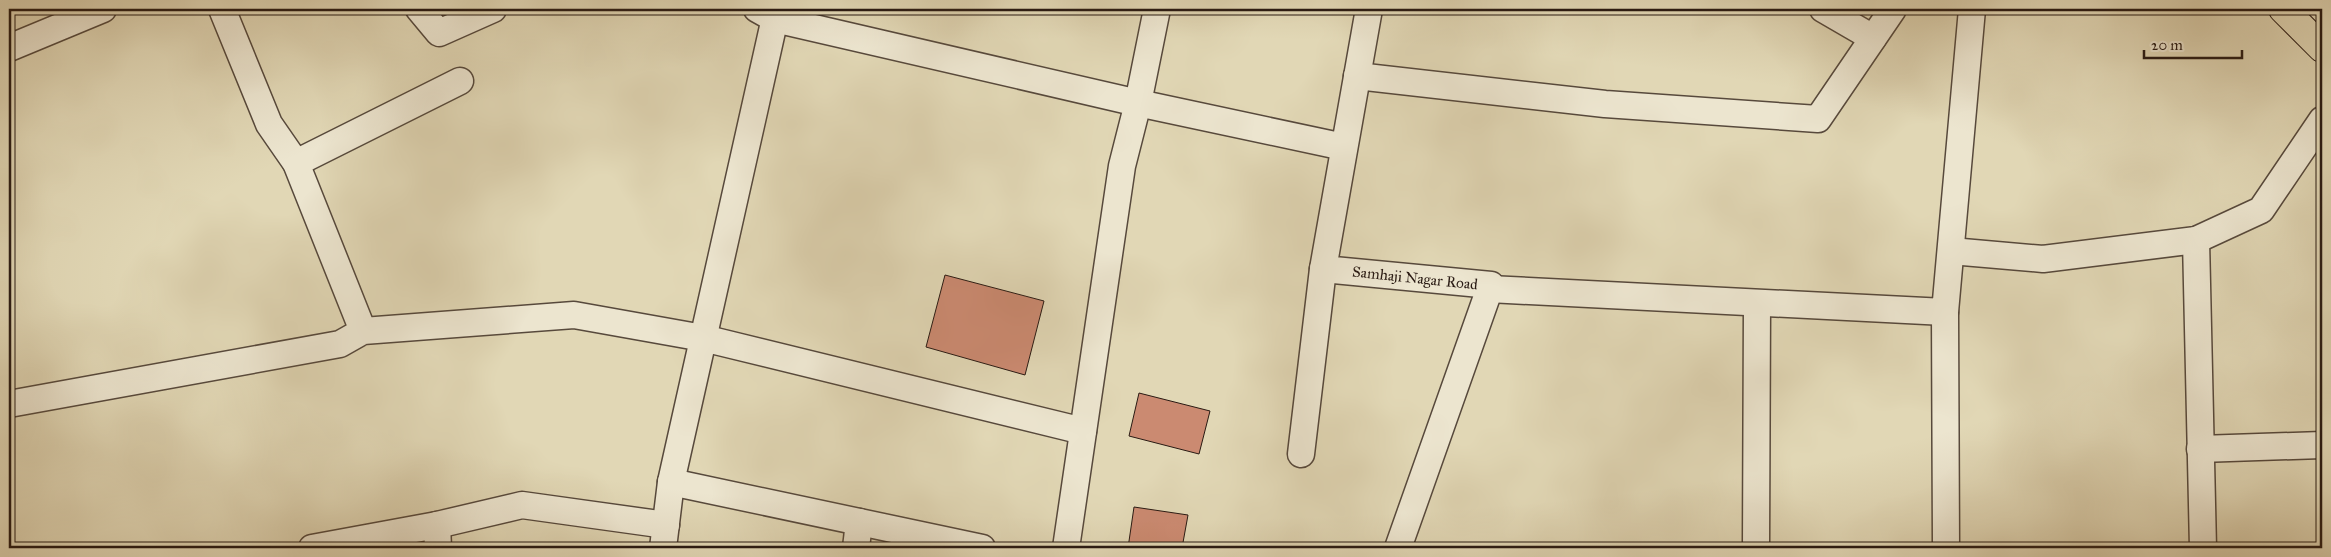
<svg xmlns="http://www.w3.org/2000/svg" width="2331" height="557" viewBox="0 0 2331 557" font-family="'IM FELL Great Primer',serif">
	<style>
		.building { fill: #cb8a71; stroke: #291a13 }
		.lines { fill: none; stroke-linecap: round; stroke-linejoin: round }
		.street-casing { stroke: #57493c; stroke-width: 29 }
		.primary-casing { stroke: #291a13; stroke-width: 30 }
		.street { stroke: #ece5cf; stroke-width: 26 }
		.primary { stroke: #e1d7b5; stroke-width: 28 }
		.labels { text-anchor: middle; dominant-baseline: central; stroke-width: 5; stroke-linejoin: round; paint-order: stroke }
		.street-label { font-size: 15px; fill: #291a13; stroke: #ece5cf }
	</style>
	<rect width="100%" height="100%" fill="#e1d7b5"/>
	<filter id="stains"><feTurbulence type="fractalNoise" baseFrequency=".004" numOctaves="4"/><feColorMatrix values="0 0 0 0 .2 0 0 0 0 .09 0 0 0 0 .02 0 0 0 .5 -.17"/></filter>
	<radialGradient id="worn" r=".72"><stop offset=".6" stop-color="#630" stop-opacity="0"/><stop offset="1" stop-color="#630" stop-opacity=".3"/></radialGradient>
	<g class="building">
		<polygon points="945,275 1044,301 1025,375 926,347"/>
		<polygon points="1139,393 1210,411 1199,454 1129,436"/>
		<polygon points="1134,507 1188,515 1182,548 1128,548"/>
	</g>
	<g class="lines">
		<g class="street-casing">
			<g id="street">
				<polyline points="222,9 269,124 296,163 363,331"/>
				<polyline points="419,9 439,33 493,9"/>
				<polyline points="757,9 775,19 1138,103 1344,147"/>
				<polyline points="1369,9 1323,269 1491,285 1398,548"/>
				<polyline points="1823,9 1873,38"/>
				<polyline points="9,48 103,9"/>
				<polyline points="1357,76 1605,104 1818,119 1893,9"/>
				<polyline points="296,163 460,81"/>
				<polyline points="2196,240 2203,548"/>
				<polyline points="1951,251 2043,259 2196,240 2261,210 2322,120"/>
				<polyline points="1489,289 1945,312 1972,9"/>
				<polyline points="1945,312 1946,548"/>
				<polyline points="9,404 340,344 363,331 574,315 703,338 1083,431"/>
				<polyline points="2200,449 2322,445"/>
				<polyline points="1301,454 1323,269"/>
				<polyline points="671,482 982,548"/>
				<polyline points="437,525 438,548"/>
				<polyline points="312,548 437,525 522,505 666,525"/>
				<polyline points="663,548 671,482 777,9"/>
				<polyline points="856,548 859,522"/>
				<polyline points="1066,548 1122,166 1138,103 1157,9"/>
				<polyline points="1756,548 1757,304"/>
			</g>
		</g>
		<g class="primary-casing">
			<polyline id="primary" points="2283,9 2322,48"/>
		</g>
		<use href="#street" class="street"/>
		<use href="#primary" class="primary"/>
	</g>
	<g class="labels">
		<g class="street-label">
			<text transform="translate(1415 278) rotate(6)">Samhaji Nagar Road</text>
		</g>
	</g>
	<rect width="2331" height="557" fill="none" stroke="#e1d7b5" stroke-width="30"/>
	<rect x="10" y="10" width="2311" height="537" fill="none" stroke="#291a13" stroke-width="2.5"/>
	<rect x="15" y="15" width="2301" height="527" fill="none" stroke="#291a13"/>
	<path d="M2144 50v8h98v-8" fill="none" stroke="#291a13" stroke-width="2.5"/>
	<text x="2151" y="50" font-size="15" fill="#291a13" stroke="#ece5cf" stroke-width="4" paint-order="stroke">20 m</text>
	<rect width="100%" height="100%" filter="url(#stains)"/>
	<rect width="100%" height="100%" fill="url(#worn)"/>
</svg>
